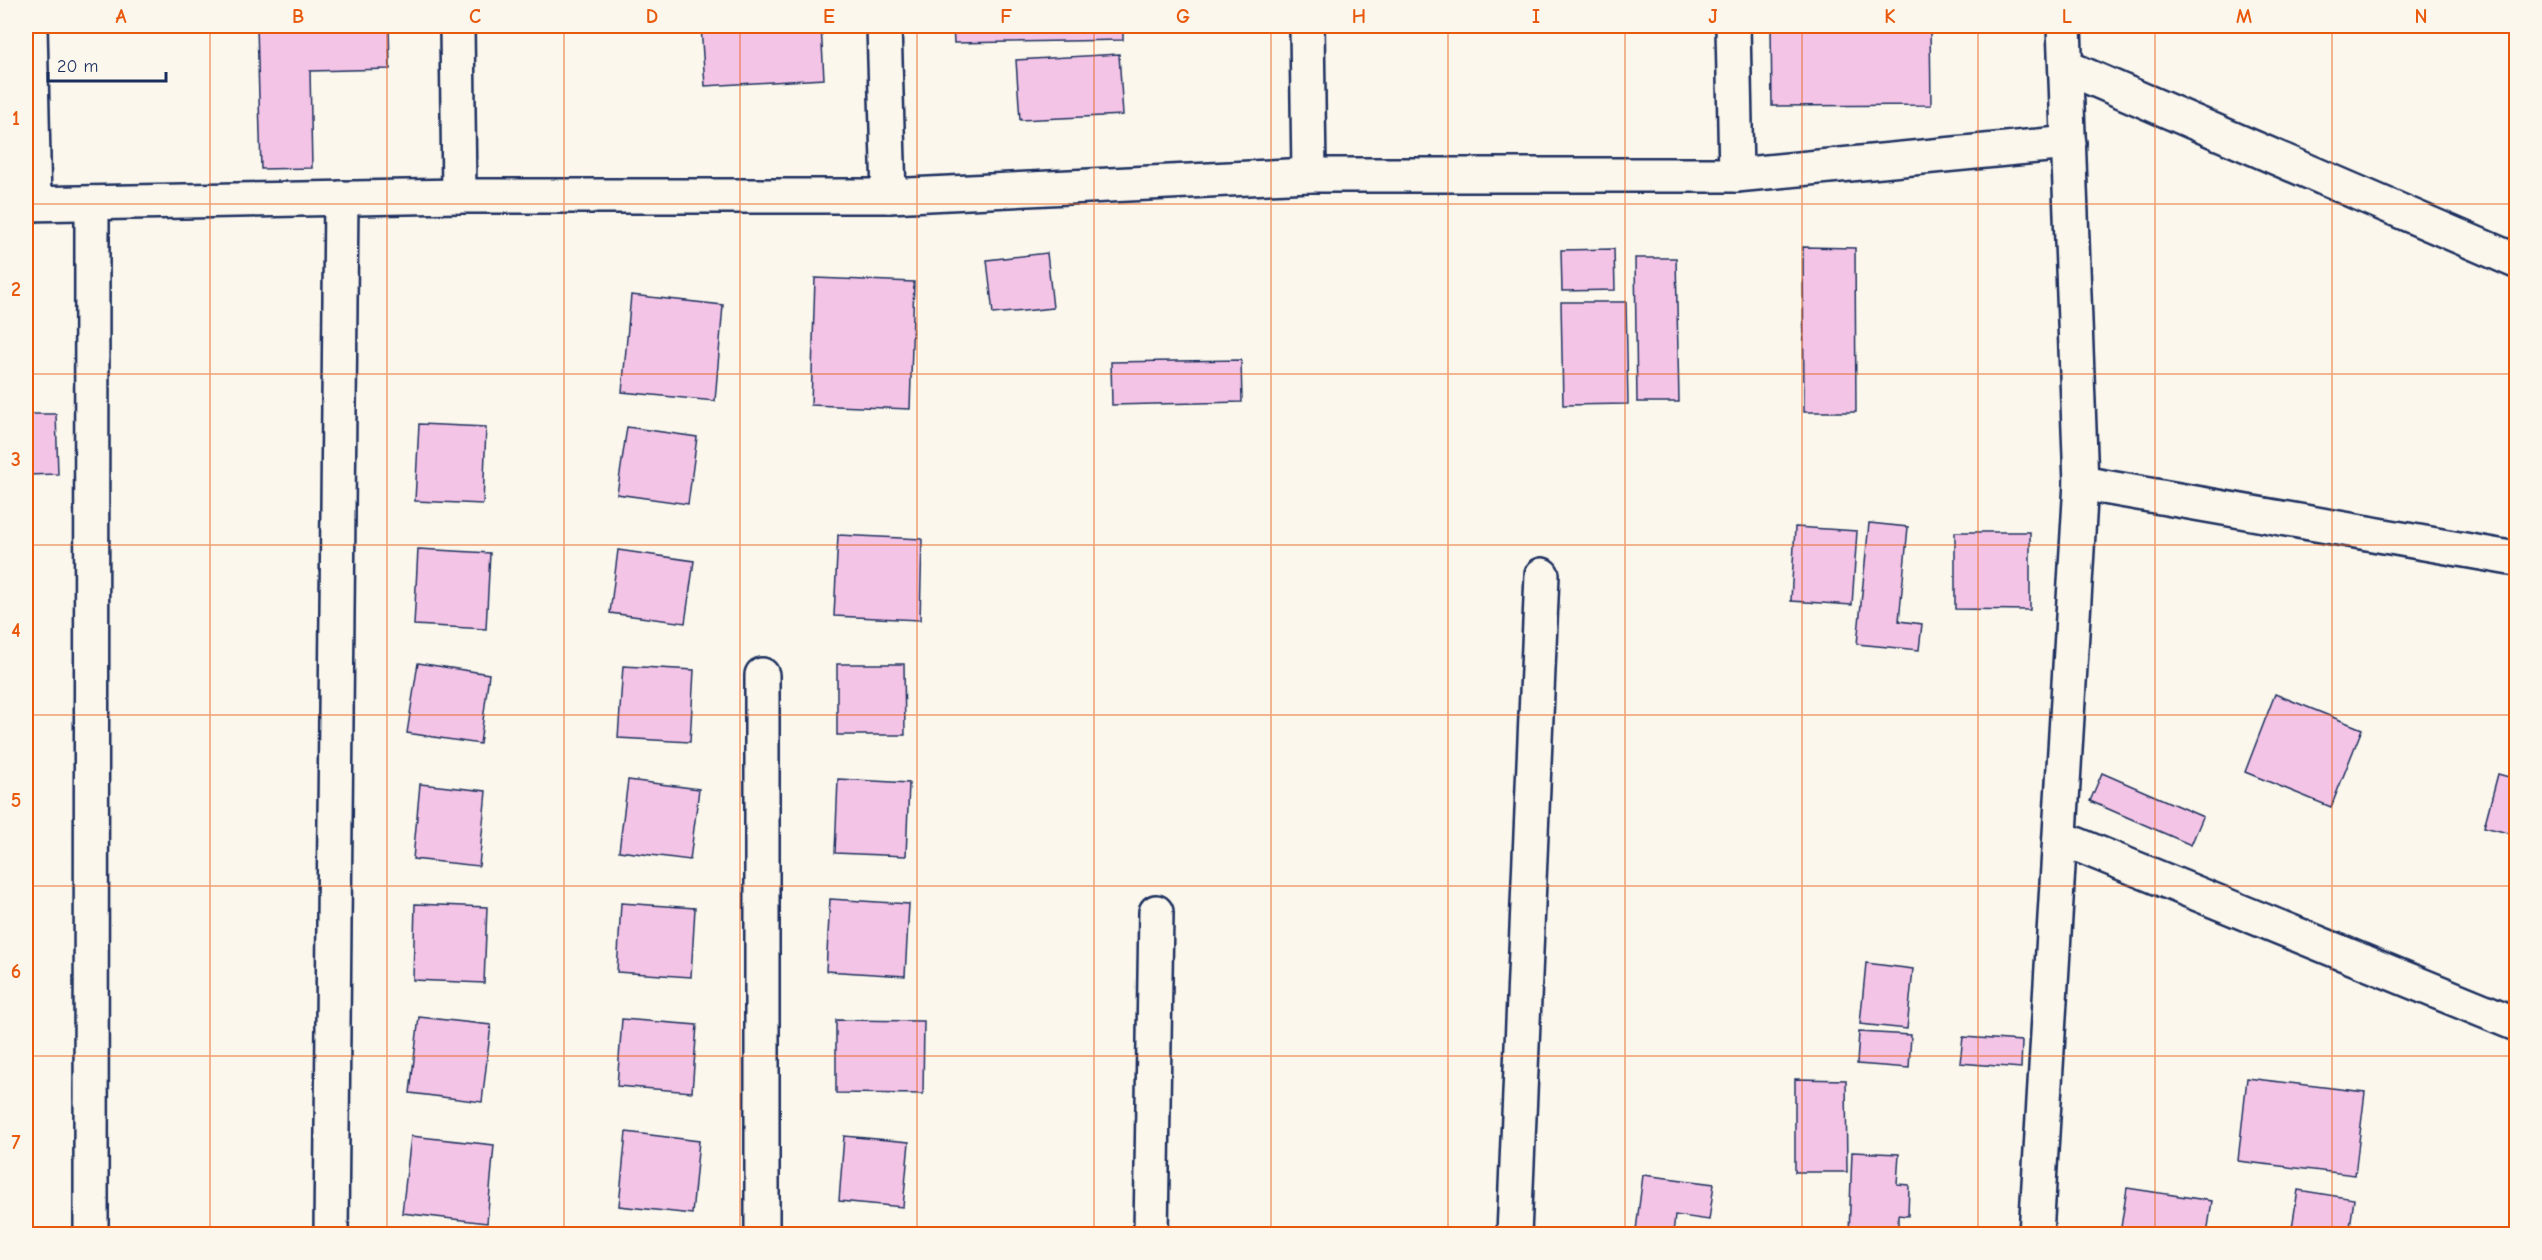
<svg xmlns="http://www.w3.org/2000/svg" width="2542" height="1260" viewBox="0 0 2542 1260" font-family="'Comic Neue',sans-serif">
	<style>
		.building { fill: #f4c4e6; stroke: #1b2f5e; stroke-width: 1.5 }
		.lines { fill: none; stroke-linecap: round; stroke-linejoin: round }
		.minor-casing { stroke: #1b2f5e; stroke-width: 38 }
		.minor { stroke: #fbf7ec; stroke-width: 33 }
		.grid { fill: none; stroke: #e8590c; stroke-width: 1.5; stroke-opacity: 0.55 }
		.neatline { fill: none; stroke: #e8590c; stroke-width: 2 }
		.grid-label { font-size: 20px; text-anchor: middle; font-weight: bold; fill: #e8590c }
	</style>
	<rect width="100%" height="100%" fill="#fbf7ec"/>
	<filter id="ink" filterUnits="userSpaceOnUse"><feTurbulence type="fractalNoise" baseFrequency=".0167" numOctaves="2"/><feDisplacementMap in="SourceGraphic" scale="12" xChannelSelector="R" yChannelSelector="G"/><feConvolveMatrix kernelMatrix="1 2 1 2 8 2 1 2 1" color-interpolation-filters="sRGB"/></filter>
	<g filter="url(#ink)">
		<g class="building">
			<polygon points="257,26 389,26 390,69 310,71 312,168 261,169"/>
			<polygon points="701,26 821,26 824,79 705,86"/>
			<polygon points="953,26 1123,26 1123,40 954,43"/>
			<polygon points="1771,26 1930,26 1931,105 1772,106"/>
			<polygon points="1119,54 1123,115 1020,120 1016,60"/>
			<polygon points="1803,247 1855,248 1856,412 1804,412"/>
			<polygon points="1614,249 1615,290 1562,291 1561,250"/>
			<polygon points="1047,253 1053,308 993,314 987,260"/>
			<polygon points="1635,258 1676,258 1679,402 1637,402"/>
			<polygon points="815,278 914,282 910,409 811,405"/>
			<polygon points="631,295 723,305 715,401 622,392"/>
			<polygon points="1561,302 1626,302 1628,404 1563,405"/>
			<polygon points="1241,360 1242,402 1112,405 1111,362"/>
			<polygon points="26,414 56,414 58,474 26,475"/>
			<polygon points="419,424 486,427 483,504 415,501"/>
			<polygon points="627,427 697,437 688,504 617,494"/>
			<polygon points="1869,523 1908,527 1899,621 1922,624 1919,650 1857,644"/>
			<polygon points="1795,527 1857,531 1852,605 1791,601"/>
			<polygon points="1955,532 2030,532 2030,610 1955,609"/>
			<polygon points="838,535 922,539 920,620 834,616"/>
			<polygon points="418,549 490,553 486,629 414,625"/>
			<polygon points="618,550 694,561 685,623 610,613"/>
			<polygon points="418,663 489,674 480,744 407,733"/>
			<polygon points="837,664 904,664 905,735 837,735"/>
			<polygon points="623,666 694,670 690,742 618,738"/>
			<polygon points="2275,694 2362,729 2331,807 2245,772"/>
			<polygon points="2102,773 2203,817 2191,845 2090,801"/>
			<polygon points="2498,774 2516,779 2516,835 2484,827"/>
			<polygon points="838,779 909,783 906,856 835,853"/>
			<polygon points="628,780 699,789 690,860 619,851"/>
			<polygon points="420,784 486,791 479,866 413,859"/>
			<polygon points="2516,896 2516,920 2511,918"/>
			<polygon points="830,899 909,904 905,976 826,971"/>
			<polygon points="621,903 695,908 691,977 617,972"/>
			<polygon points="415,904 487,907 484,983 413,980"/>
			<polygon points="1866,963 1913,969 1907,1029 1860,1024"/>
			<polygon points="419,1017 491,1025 482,1102 410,1093"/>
			<polygon points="622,1019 697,1025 692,1092 617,1086"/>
			<polygon points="836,1020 924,1021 923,1094 836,1093"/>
			<polygon points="1859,1032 1911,1035 1909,1068 1857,1064"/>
			<polygon points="1963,1037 2022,1041 2021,1068 1960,1063"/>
			<polygon points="2247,1078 2365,1092 2355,1175 2238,1161"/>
			<polygon points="1795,1079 1846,1080 1847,1172 1795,1172"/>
			<polygon points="626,1132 699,1141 692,1214 619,1206"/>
			<polygon points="411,1136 494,1145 487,1223 402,1213"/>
			<polygon points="844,1136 909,1142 903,1207 839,1201"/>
			<polygon points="1852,1152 1899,1154 1897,1184 1909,1185 1908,1216 1898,1215 1898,1234 1849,1234"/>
			<polygon points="1643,1175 1714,1184 1709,1220 1675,1215 1673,1234 1636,1230"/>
			<polygon points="2127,1188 2212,1201 2207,1234 2120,1234"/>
			<polygon points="2298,1190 2354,1199 2349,1234 2291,1234"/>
		</g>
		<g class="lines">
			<g class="minor-casing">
				<g id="minor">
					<polyline points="30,26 34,204"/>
					<polyline points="457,26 459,196"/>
					<polyline points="884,26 889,196"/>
					<polyline points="1307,26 1309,175"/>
					<polyline points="1733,26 1736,175"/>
					<polyline points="2066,67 2516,261"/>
					<polyline points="26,204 459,196 889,196 1309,175 1736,175 2069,143"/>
					<polyline points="2081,483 2516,559"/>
					<polyline points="762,675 762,1234"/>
					<polyline points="2061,838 2516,1024"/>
					<polyline points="91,1234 92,203"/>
					<polyline points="331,1234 341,198"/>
					<polyline points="1151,1234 1156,912"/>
					<polyline points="1514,1234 1542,575"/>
					<polyline points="2036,1234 2081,483 2064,26"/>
				</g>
			</g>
			<use href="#minor" class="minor"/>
		</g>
	</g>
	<path class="grid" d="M210,26V1234M387,26V1234M564,26V1234M740,26V1234M917,26V1234M1094,26V1234M1271,26V1234M1448,26V1234M1625,26V1234M1802,26V1234M1978,26V1234M2155,26V1234M2332,26V1234M26,204H2516M26,374H2516M26,545H2516M26,715H2516M26,886H2516M26,1056H2516"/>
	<rect width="2542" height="1260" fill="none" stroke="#fbf7ec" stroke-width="66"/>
	<path d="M48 72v9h118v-9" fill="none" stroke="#1b2f5e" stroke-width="3"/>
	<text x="57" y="72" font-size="18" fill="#1b2f5e" stroke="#fbf7ec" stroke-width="4.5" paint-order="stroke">20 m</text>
	<rect x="33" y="33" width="2476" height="1194" class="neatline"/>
	<g class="grid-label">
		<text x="121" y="23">A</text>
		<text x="298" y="23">B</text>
		<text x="475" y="23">C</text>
		<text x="652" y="23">D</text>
		<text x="829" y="23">E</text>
		<text x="1006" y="23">F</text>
		<text x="1183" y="23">G</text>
		<text x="1359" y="23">H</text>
		<text x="1536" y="23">I</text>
		<text x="1713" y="23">J</text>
		<text x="1890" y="23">K</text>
		<text x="2067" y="23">L</text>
		<text x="2244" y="23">M</text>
		<text x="2421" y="23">N</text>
		<text x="16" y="125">1</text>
		<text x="16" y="296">2</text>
		<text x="16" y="466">3</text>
		<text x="16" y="637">4</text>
		<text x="16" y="807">5</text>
		<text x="16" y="978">6</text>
		<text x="16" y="1149">7</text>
	</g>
</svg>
